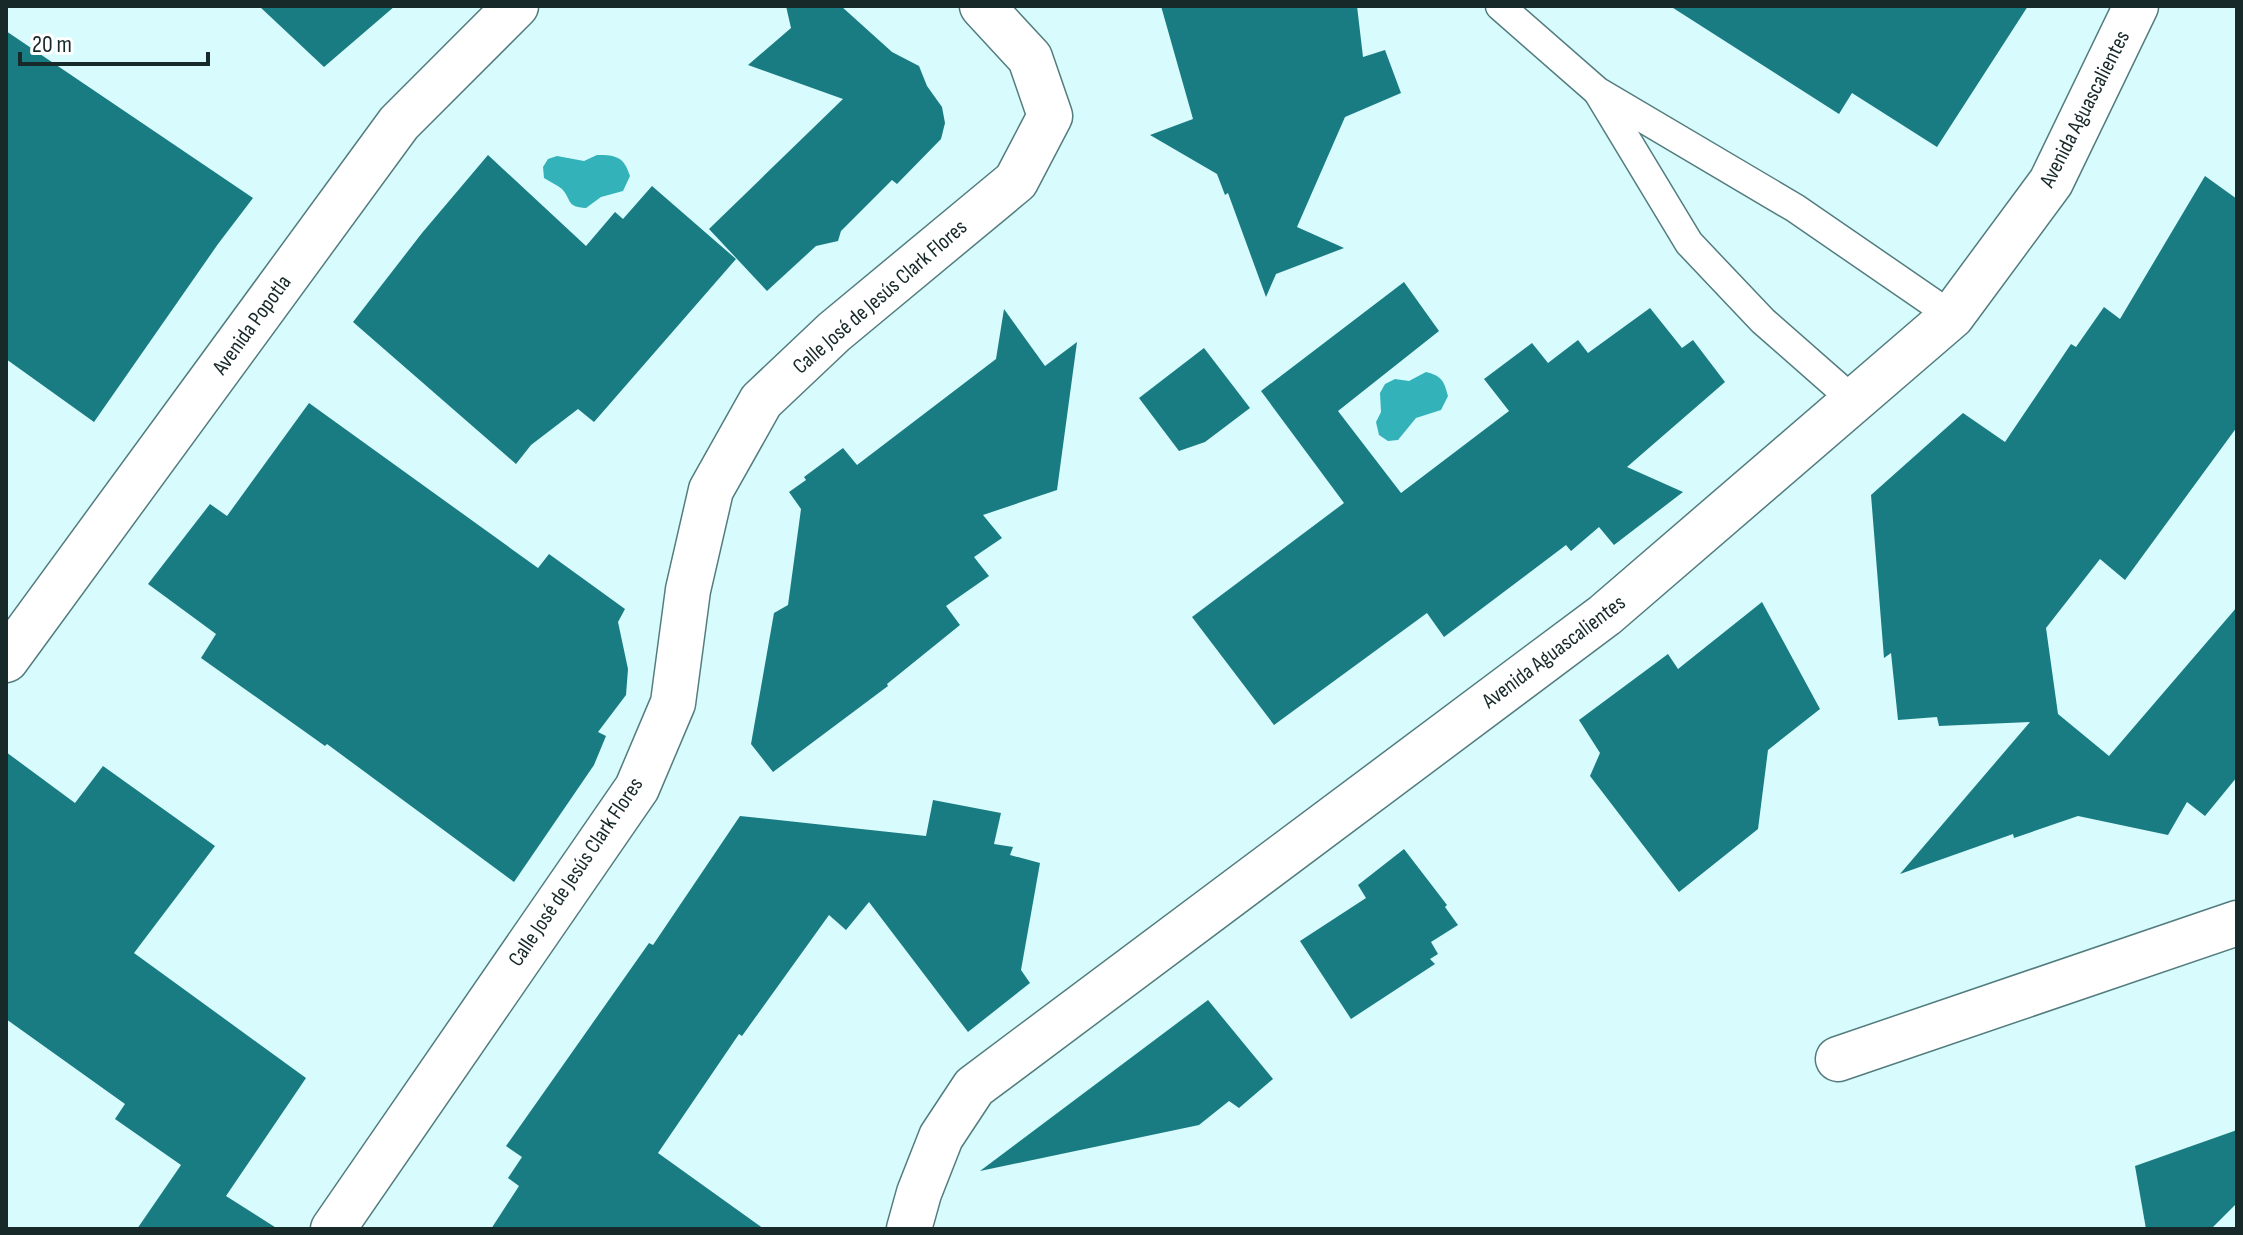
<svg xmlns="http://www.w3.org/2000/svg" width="2243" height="1235" viewBox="0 0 2243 1235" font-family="'Sofia Sans Condensed',sans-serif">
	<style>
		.water { fill: #34b2b9 }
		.building { fill: #197c82 }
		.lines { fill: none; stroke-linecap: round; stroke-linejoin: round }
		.service-casing { stroke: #537c7e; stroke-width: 31 }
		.minor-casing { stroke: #537c7e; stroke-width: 47 }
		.service { stroke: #fff; stroke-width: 28 }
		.minor { stroke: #fff; stroke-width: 44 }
		.labels { text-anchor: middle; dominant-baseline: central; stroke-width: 6; stroke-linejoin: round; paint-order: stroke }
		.street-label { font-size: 22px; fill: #18292a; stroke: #fff }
	</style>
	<rect width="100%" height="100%" fill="#d8fbfd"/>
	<g class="water">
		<path d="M597,155C617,155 624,157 630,176L623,191L601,197L586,208C566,207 572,200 562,189C557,185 549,181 544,178L543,167L548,159L557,156L584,161Z"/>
		<path d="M1426,372C1442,376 1444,381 1448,396L1441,410L1416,418L1398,440L1388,441L1379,435L1376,422L1381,412L1380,393L1385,384L1395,379L1409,381Z"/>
	</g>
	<g class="building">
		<polygon points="259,6 395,6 324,67"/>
		<polygon points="786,6 841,6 892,52 919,66 927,86 942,107 945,123 941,139 897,184 892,180 841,231 838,241 816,246 767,291 709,229 843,99 748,65 791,28"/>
		<polygon points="1161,6 1357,6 1363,57 1385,50 1401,93 1345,117 1297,227 1344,248 1276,274 1266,297 1228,193 1225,195 1217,174 1150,135 1193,119"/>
		<polygon points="1670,6 2028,6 1937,147 1852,93 1839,114"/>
		<polygon points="6,31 253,198 218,244 94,422 6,359"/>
		<polygon points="488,155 586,246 615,212 623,219 652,186 736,259 594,422 578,409 531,445 516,464 353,322 422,233"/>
		<polygon points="2205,176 2237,199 2237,427 2125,580 2100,559 2046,628 2058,714 2109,756 2237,607 2237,777 2205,816 2187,802 2168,835 2078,816 2014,838 2013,834 1900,874 2030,722 1939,726 1937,717 1898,720 1891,653 1884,658 1871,495 1963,413 2005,442 2071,344 2076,347 2104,307 2120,319"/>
		<polygon points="1404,282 1439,331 1338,411 1401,493 1509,411 1484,379 1532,343 1548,363 1578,340 1588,353 1650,308 1682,348 1693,340 1725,382 1627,467 1683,492 1614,545 1599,527 1571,551 1566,545 1444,637 1427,613 1274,725 1192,617 1344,503 1261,391"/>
		<polygon points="1004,309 1045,366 1077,342 1057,490 983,515 1002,538 974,557 989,576 946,606 960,625 887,684 888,686 773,772 751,744 774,613 788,605 801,509 789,492 806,480 804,477 843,448 857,465 996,359"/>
		<polygon points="1204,348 1250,408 1205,442 1179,451 1139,398"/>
		<polygon points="309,403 538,568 549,554 625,609 618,622 628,669 626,695 598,732 606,736 594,765 514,882 327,744 325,746 201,658 216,634 148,584 210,504 227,516"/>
		<polygon points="1762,602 1820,709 1768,750 1758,829 1679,892 1590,776 1600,753 1579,720 1668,654 1678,669"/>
		<polygon points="6,752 75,803 103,766 215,846 134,953 306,1078 226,1196 278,1229 137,1229 181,1165 115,1119 125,1104 6,1019"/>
		<polygon points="933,800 1001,813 994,844 1013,847 1010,855 1040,863 1021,970 1030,983 968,1032 869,902 846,930 829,915 742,1036 739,1034 658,1153 764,1229 491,1229 519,1186 508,1178 522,1157 506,1146 649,943 653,945 740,816 926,836"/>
		<polygon points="1404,849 1447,905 1445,907 1458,925 1431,942 1438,954 1430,959 1435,964 1351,1019 1300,941 1366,898 1358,885"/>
		<polygon points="1208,1000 1273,1079 1239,1108 1229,1101 1199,1125 980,1171"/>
		<polygon points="2237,1130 2237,1203 2211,1229 2146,1229 2135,1166"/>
	</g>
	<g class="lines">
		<g class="service-casing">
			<g id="service">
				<polyline points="1500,6 1597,91 1795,208 1952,316"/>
				<polyline points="1599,94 1689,243 1763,321 1854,401"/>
			</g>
		</g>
		<g class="minor-casing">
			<g id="minor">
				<polyline points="6,660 399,123 516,6"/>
				<polyline points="1838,1059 2237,923"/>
				<polyline points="333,1229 637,788 673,703 688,590 711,490 761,401 834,332 1016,181 1050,116 1030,58 982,6"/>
				<polyline points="909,1229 919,1193 941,1137 974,1087 1605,615 1952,316 2051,182 2136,6"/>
			</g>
		</g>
		<use href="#service" class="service"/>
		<use href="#minor" class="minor"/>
	</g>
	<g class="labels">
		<g class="street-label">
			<text transform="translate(2085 109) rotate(-63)">Avenida Aguascalientes</text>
			<text transform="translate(880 297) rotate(-41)">Calle José de Jesús Clark Flores</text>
			<text transform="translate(252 325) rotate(-54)">Avenida Popotla</text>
			<text transform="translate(1554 652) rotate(-37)">Avenida Aguascalientes</text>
			<text transform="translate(576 872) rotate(-56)">Calle José de Jesús Clark Flores</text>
		</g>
	</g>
	<rect width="2243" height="1235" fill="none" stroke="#18292a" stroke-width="16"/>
	<path d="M20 52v12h188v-12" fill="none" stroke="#18292a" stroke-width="4"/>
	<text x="32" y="52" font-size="24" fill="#18292a" stroke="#ffffff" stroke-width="6" paint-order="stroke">20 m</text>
</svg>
